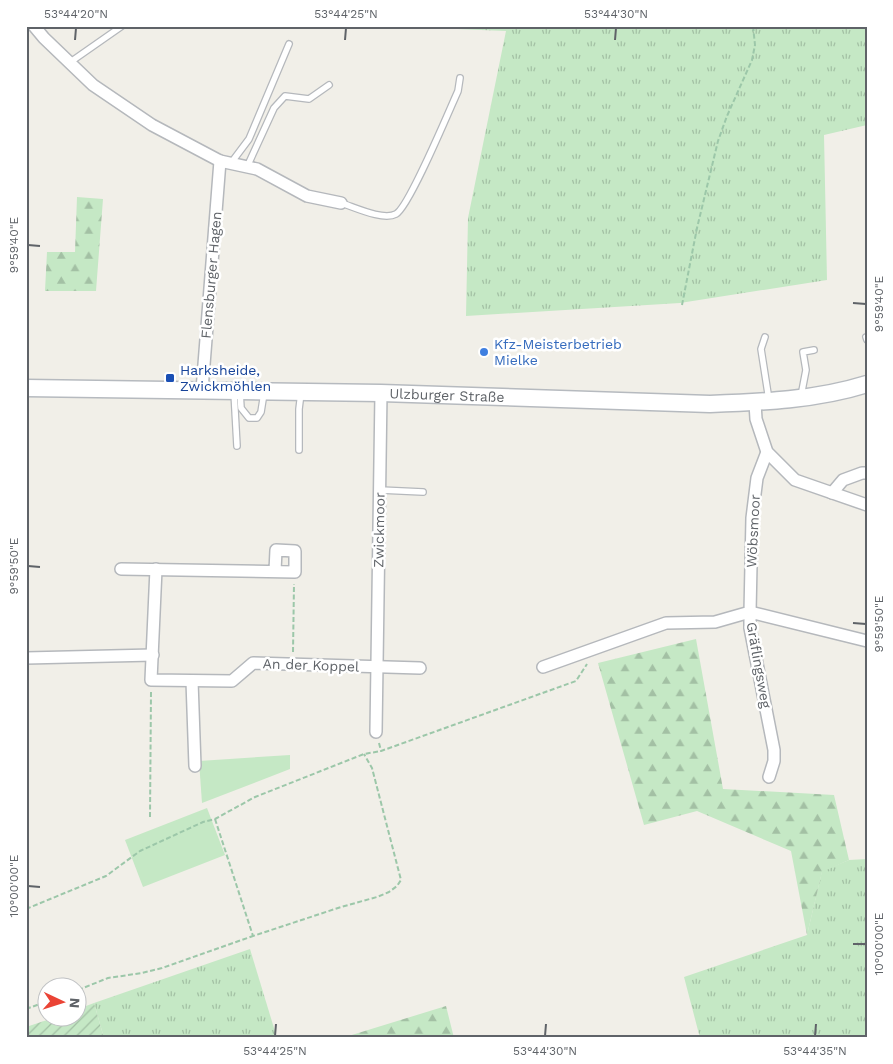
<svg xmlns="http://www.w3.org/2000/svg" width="893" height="1064" viewBox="0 0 893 1064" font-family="'Work Sans',sans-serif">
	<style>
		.grass { fill: url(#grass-tufts) }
		.forest { fill: url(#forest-firs) }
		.park { fill: #c5e8c5 }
		.garden { fill: url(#garden-furrows) }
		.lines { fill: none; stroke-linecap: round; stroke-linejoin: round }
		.service-casing { stroke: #b5b8bc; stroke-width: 8 }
		.minor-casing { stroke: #b5b8bc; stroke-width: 14 }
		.secondary-casing { stroke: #b6babf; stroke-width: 19 }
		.path { stroke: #9cc7a9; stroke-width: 2; stroke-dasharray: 5 2.5; stroke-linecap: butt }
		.service { stroke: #fff; stroke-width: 5.5 }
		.minor { stroke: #fff; stroke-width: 11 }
		.secondary { stroke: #fff; stroke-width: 16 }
		.ticks { fill: none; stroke: #5f6368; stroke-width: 2 }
		.shop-dot { fill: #3f7fe0; stroke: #fff; stroke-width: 2 }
		.transit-dot { fill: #1a4fb4; stroke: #fff; stroke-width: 2 }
		.labels { text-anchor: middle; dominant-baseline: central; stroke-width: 5; stroke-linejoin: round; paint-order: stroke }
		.street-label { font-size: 14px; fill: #5f6368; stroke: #fff }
		.shop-label { font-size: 14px; fill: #366cbe; stroke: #fff; text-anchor: start }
		.transit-label { font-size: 14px; fill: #164399; stroke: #fff; text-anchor: start }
		.neatline { fill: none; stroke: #5f6368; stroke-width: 2 }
		.ticks-label { font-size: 12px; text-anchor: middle; fill: #5f6368 }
	</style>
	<defs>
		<pattern id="grass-tufts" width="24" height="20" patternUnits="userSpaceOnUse" patternTransform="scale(1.25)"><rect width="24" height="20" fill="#c5e8c5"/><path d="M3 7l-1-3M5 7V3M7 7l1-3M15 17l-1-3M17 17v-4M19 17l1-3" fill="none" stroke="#a3c0a4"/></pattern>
		<pattern id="forest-firs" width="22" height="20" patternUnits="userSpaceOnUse" patternTransform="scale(1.25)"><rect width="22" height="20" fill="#c5e8c5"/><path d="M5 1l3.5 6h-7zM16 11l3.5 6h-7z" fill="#a3c0a4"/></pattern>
		<pattern id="garden-furrows" width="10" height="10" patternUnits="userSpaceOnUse" patternTransform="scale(1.25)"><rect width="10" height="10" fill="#c5e8c5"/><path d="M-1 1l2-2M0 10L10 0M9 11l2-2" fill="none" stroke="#a3c0a4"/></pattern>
	</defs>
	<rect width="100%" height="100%" fill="#f1efe8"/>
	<g class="grass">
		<polygon points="383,26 867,26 867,125 824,135 827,280 680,303 466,316 468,218 506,31"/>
		<polygon points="867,859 867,1038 700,1038 684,977 807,935 822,871 849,860"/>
		<polygon points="250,949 277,1038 104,1038 94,1003"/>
	</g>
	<g class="forest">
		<polygon points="77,197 103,199 96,291 45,291 47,252 75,252"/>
		<polygon points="696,639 723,789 834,795 849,860 822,872 807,935 791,851 697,811 644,825 598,663"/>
		<polygon points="446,1006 454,1038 342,1038"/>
	</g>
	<g class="park">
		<polygon points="290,755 290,769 202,803 199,761"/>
		<polygon points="207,808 225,855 143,887 125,840"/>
	</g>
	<polygon class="garden" points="94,1003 104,1038 26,1038 26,1027 56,1017 78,1016 78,1009"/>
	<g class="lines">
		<g class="service-casing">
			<g id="service">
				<polyline points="69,63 122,26"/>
				<polyline points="231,163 249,139 289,44"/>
				<polyline points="247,167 274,108 285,96 309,99 329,85"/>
				<path d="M341,203C354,207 383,221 396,214C409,207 449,111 458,91L460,78"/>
				<polyline points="765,337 761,349 769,400"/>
				<polyline points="866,337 867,340"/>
				<polyline points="234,392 237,446"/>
				<polyline points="240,392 241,408 249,418 257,418 261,412 264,393"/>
				<polyline points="801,396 806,370 803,352 814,350"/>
				<polyline points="299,450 299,409 301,393"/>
				<polyline points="380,490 423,492"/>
			</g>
		</g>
		<g class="minor-casing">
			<g id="minor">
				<polyline points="34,26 44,38 93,85 152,125 220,161 257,169 307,196 341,203"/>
				<polyline points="202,390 220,161"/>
				<polyline points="755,403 756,419 767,452 795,480 867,505"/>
				<polyline points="832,493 843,480 862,473 867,473"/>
				<polyline points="121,569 295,572 295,551 276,550 275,571"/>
				<polyline points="156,569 151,680 232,681 253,663 420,668"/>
				<polyline points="26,658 153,655"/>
				<polyline points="543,667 666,623 715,622 750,612 752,518 757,478 767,452"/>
				<polyline points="192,681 195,766"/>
				<polyline points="376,732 381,393"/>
				<polyline points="769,777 774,761 774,750 750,628 750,612 867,641"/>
			</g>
		</g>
		<g class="secondary-casing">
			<g id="secondary">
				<path id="s1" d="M26,388L381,393L710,404C763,402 816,400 867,384"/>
			</g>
		</g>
		<g class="path">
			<polyline points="682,305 697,228 718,141 727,116 752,60 755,45 753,26"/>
			<polyline points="293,652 294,584"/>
			<polyline points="379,743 381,751 576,681 587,664"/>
			<polyline points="150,817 151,692"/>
			<polyline points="215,819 253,936 341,907 377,897 389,892 397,886 401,880 372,768 364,754"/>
			<polyline points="26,909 106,876 140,851 203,822 215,819 255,797 364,754 381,751"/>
			<polyline points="78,990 108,978 142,973 162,968 253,936"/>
			<polyline points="26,1009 48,1001"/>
		</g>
		<use href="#service" class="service"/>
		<use href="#minor" class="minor"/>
		<use href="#secondary" class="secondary"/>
	</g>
	<path class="ticks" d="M75,40L76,28M345,40L346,28M615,40L616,28M28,245L40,246M853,303L866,304M28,566L40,567M853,623L866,624M28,886L40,887M853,944H866M275,1036L276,1024M545,1036L546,1024M815,1036L816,1024"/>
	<circle class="shop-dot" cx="484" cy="352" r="5"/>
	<rect class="transit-dot" x="165" y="373" width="10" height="10" rx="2.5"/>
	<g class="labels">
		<g class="street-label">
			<text transform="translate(211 275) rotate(-85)">Flensburger Hagen</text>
			<text stroke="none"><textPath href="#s1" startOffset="421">Ulzburger Straße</textPath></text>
			<text transform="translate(379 530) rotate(-89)">Zwickmoor</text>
			<text transform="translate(753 531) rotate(-87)">Wöbsmoor</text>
			<text transform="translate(311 665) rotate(2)">An der Koppel</text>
			<text transform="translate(759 665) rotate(80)">Gräflingsweg</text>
		</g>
		<g class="shop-label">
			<text x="494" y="344">Kfz-Meisterbetrieb<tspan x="494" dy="16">Mielke</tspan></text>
		</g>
		<g class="transit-label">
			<text x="180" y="370">Harksheide,<tspan x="180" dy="16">Zwickmöhlen</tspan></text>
		</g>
	</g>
	<rect width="893" height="1064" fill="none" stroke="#ffffff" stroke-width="55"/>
	<g transform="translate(62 1002) rotate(94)"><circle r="24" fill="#ffffff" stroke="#bfc1c3"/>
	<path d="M0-4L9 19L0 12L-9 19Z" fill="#ea4335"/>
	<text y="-8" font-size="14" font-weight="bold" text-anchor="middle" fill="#5f6368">N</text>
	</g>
	<rect x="28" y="28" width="838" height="1008" class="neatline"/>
	<g class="ticks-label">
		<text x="76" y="18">53°44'20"N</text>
		<text x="346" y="18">53°44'25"N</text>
		<text x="616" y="18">53°44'30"N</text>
		<text transform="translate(14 245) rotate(-90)" y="4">9°59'40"E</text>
		<text transform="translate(879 304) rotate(-90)" y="4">9°59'40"E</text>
		<text transform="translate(14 566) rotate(-90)" y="4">9°59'50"E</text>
		<text transform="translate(879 624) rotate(-90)" y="4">9°59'50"E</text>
		<text transform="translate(14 886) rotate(-90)" y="4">10°00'00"E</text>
		<text transform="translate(879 944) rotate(-90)" y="4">10°00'00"E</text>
		<text x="275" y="1055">53°44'25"N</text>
		<text x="545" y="1055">53°44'30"N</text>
		<text x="815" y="1055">53°44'35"N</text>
	</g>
</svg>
